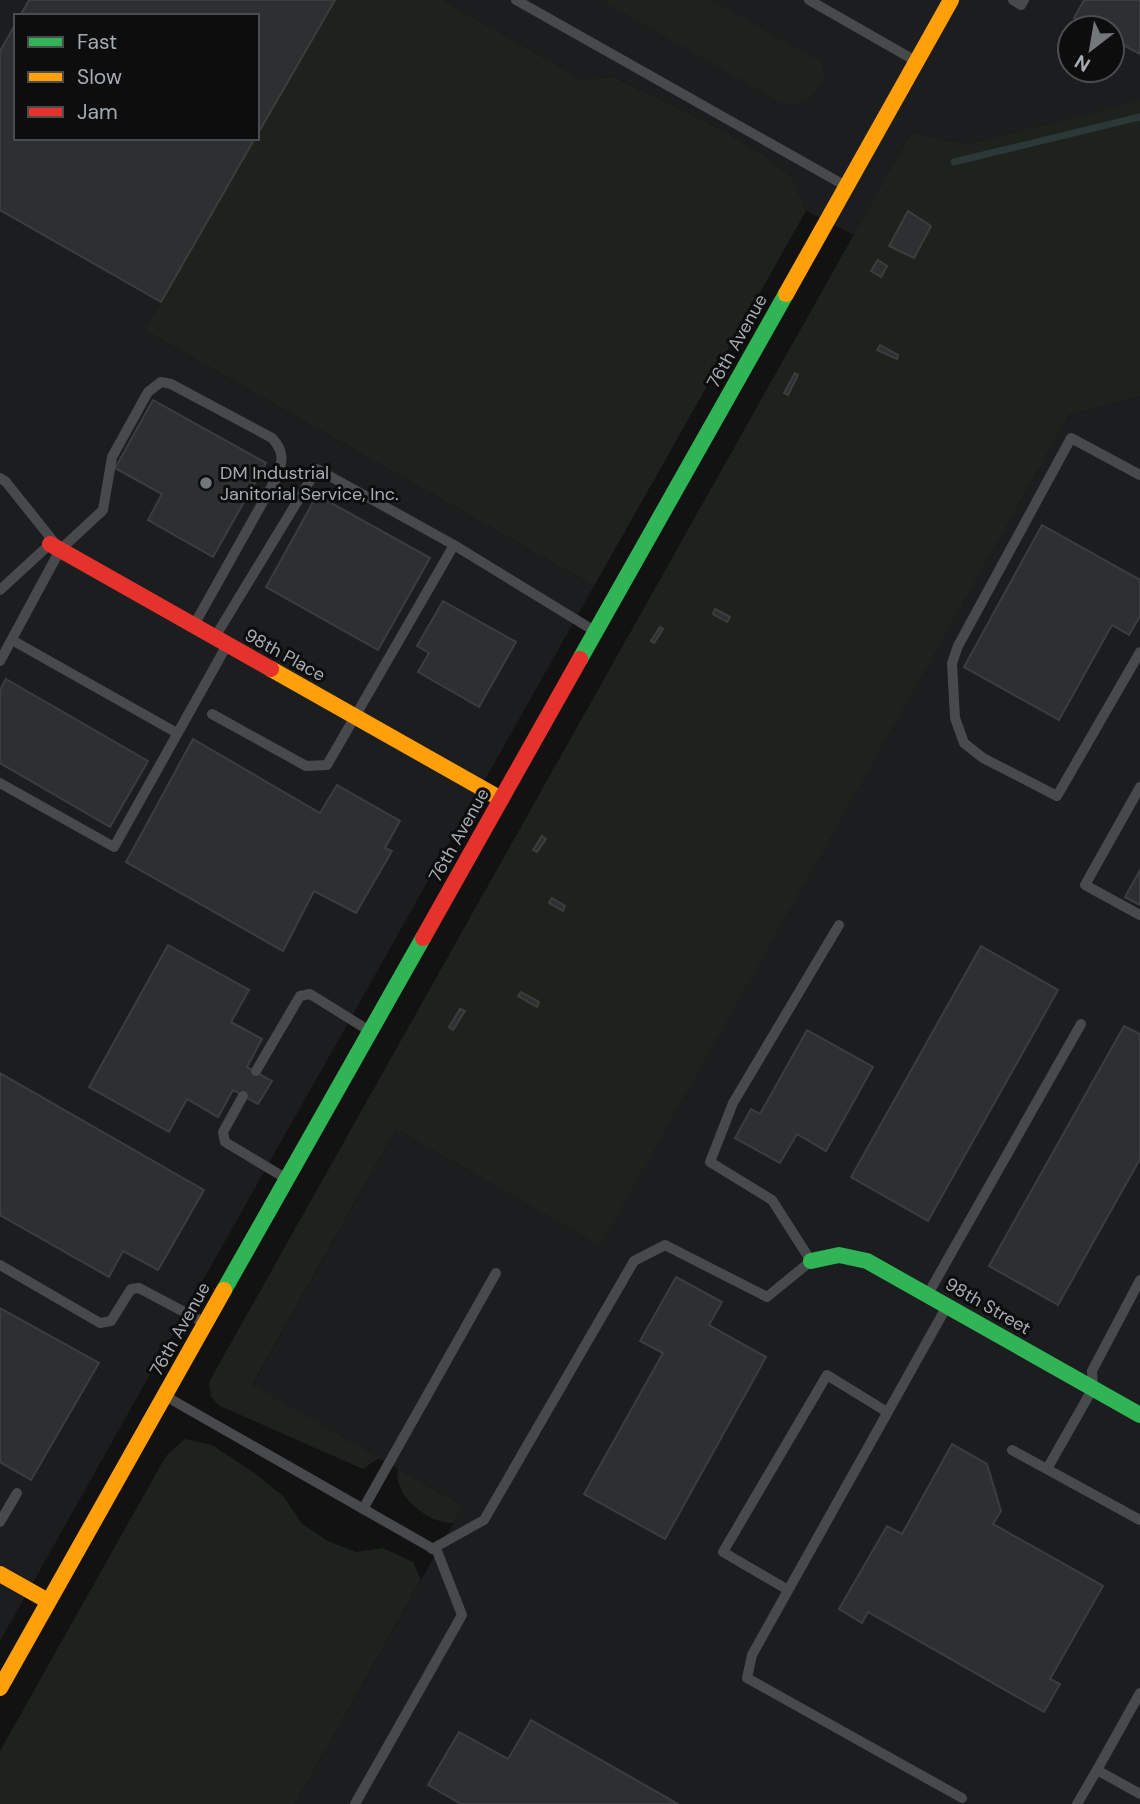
<svg xmlns="http://www.w3.org/2000/svg" width="1140" height="1804" viewBox="0 0 1140 1804" font-family="'DM Sans',sans-serif">
	<style>
		.built { fill: #1c1d1e; fill-rule: evenodd }
		.green { fill: #1e221d }
		.lines { fill: none; stroke-linecap: round; stroke-linejoin: round }
		.stream { stroke: #2c3738; stroke-width: 7 }
		.building { fill: #2e2f30; stroke: #3b3d3f; stroke-width: 2 }
		.lane { stroke: #47494b; stroke-width: 10 }
		.fast { stroke: #30b455; stroke-width: 16 }
		.slow { stroke: #ff9f0a; stroke-width: 16 }
		.jam { stroke: #e5322d; stroke-width: 16 }
		.poi-dot { fill: #72777a; stroke: #0d0d0e; stroke-width: 2.5 }
		.labels { text-anchor: middle; dominant-baseline: central; stroke-width: 6; stroke-linejoin: round; paint-order: stroke }
		.street-label { font-size: 18px; fill: #a5adb2; stroke: #0d0d0e }
		.poi-label { font-size: 18px; fill: #a5adb2; stroke: #0d0d0e; text-anchor: start }
	</style>
	<rect width="100%" height="100%" fill="#121213"/>
	<g class="built">
		<polygon points="0,0 335,0 257,135 257,16 16,16 16,138 255,138 145,330 594,586 0,1641"/>
		<path d="M442,0H1140V100L966,144L911,133L854,235L806,211L792,177L759,152L705,121L615,77L581,79ZM1070,28H1112V70H1070Z"/>
		<polygon points="1140,396 1140,1804 295,1804 463,1506 252,1386 396,1129 599,1244 1069,415"/>
	</g>
	<g class="green">
		<polygon points="335,0 442,0 581,79 614,77 705,121 759,152 792,177 806,211 594,586 145,330"/>
		<path d="M602,0H711L822,63L824,78C813,98 803,109 779,102Z"/>
		<polygon points="1140,100 1140,396 1069,415 600,1245 396,1129 252,1385 379,1458 363,1469 220,1406 211,1397 209,1382 911,133 966,144"/>
		<polygon points="185,1439 212,1445 253,1472 284,1497 302,1524 328,1541 356,1552 383,1548 413,1562 421,1580 295,1804 0,1804 0,1751 166,1456"/>
		<path d="M398,1469L463,1506L453,1523C429,1524 392,1495 398,1469Z"/>
	</g>
	<g class="lines">
		<polyline class="stream" points="954,162 1140,117"/>
	</g>
	<g class="building">
		<polygon points="29,0 335,0 257,135 257,16 20,16"/>
		<polygon points="1084,0 1140,0 1140,54 1112,39 1112,28 1093,28 1074,18"/>
		<polygon points="16,23 16,138 255,138 161,302 0,210 0,51"/>
		<polygon points="908,211 931,226 914,258 889,246"/>
		<polygon points="878,260 887,266 881,277 871,271"/>
		<polygon points="880,345 898,355 897,359 877,350"/>
		<polygon points="795,373 798,375 788,395 784,393"/>
		<polygon points="153,400 266,463 213,557 148,520 162,494 115,468"/>
		<polygon points="317,495 430,558 378,650 266,587"/>
		<polygon points="1042,525 1140,580 1140,616 1129,635 1112,625 1059,720 964,667"/>
		<polygon points="443,601 516,642 479,707 418,672 429,653 417,646"/>
		<polygon points="715,609 730,617 727,622 713,614"/>
		<polygon points="660,627 663,629 654,643 651,641"/>
		<polygon points="6,679 148,761 110,827 0,763 0,690"/>
		<polygon points="193,739 320,813 337,785 400,821 385,848 392,851 356,913 314,891 283,951 126,862"/>
		<polygon points="542,836 546,839 537,852 533,850"/>
		<polygon points="1140,870 1140,905 1125,897"/>
		<polygon points="552,898 565,906 563,911 549,903"/>
		<polygon points="168,945 249,990 231,1022 262,1039 247,1067 272,1081 258,1104 233,1090 218,1117 187,1099 169,1132 89,1087"/>
		<polygon points="981,946 1058,990 928,1221 851,1177"/>
		<polygon points="521,992 539,1002 537,1007 518,996"/>
		<polygon points="460,1009 465,1011 453,1030 449,1027"/>
		<polygon points="1124,1026 1140,1034 1140,1159 1058,1305 989,1266"/>
		<polygon points="807,1030 873,1067 826,1151 797,1134 780,1163 735,1138 751,1109 760,1114"/>
		<polygon points="0,1073 204,1190 158,1270 123,1251 109,1277 0,1215"/>
		<polygon points="676,1277 722,1302 709,1325 766,1357 665,1539 584,1494 663,1353 640,1341"/>
		<polygon points="0,1308 99,1363 31,1480 0,1462"/>
		<polygon points="952,1444 987,1464 1001,1511 993,1524 1103,1586 1050,1679 1060,1684 1044,1712 868,1612 862,1623 839,1609 887,1526 902,1534"/>
		<polygon points="531,1720 678,1804 461,1804 428,1785 459,1732 508,1759"/>
	</g>
	<g class="lines">
		<g class="lane">
			<polyline points="516,0 844,185"/>
			<polyline points="809,0 914,60"/>
			<polyline points="1013,0 1021,5 1024,0"/>
			<polyline points="1140,475 1071,438 958,646 952,663 955,718 964,743 983,758 1057,796 1140,652"/>
			<polyline points="0,478 6,482 54,542"/>
			<polyline points="0,590 50,544"/>
			<polyline points="215,637 317,469 454,545 593,630"/>
			<polyline points="12,640 177,733"/>
			<path d="M0,661L60,550L103,510L112,457L148,392L161,382L171,384L272,438C284,451 283,460 278,475L194,625"/>
			<polyline points="212,714 306,766 327,765 454,545"/>
			<polyline points="0,783 114,847 227,645"/>
			<polyline points="1140,787 1085,885 1140,915"/>
			<polyline points="256,1071 300,996 310,994 368,1030"/>
			<polyline points="243,1096 223,1132 225,1142 287,1179"/>
			<polyline points="0,1265 100,1323 111,1321 131,1289 139,1288 205,1323"/>
			<polyline points="928,1294 1081,1024"/>
			<polyline points="947,1306 752,1655 747,1678 962,1798"/>
			<polyline points="167,1397 437,1551 462,1615 355,1804"/>
			<polyline points="1012,1450 1140,1520"/>
			<polyline points="1047,1469 1093,1388 1092,1371 1140,1280"/>
			<polyline points="363,1509 496,1273"/>
			<polyline points="0,1522 17,1493"/>
			<polyline points="432,1549 484,1520 634,1261 665,1245 767,1297 811,1261 772,1200 710,1162 733,1103 839,925"/>
			<polyline points="788,1590 723,1552 827,1375 887,1412"/>
			<polyline points="1097,1770 1140,1693"/>
			<polyline points="1077,1804 1097,1770 1140,1794"/>
		</g>
		<g class="fast">
			<polyline points="580,659 786,294"/>
			<polyline points="811,1261 839,1255 867,1261 1140,1415"/>
			<polyline points="224,1290 423,938"/>
		</g>
		<g class="slow">
			<polyline points="786,294 951,0"/>
			<polyline points="271,669 501,799"/>
			<polyline points="0,1574 48,1601"/>
			<polyline points="0,1688 224,1290"/>
		</g>
		<g class="jam">
			<polyline points="50,544 271,669"/>
			<polyline points="423,938 580,659"/>
		</g>
	</g>
	<circle class="poi-dot" cx="206" cy="483" r="7"/>
	<g class="labels">
		<g class="street-label">
			<text transform="translate(737 341) rotate(-61)">76th Avenue</text>
			<text transform="translate(285 655) rotate(29)">98th Place</text>
			<text transform="translate(459 835) rotate(-61)">76th Avenue</text>
			<text transform="translate(988 1306) rotate(30)">98th Street</text>
			<text transform="translate(180 1329) rotate(-61)">76th Avenue</text>
		</g>
		<g class="poi-label">
			<text x="220" y="473">DM Industrial<tspan x="220" dy="21">Janitorial Service, Inc.</tspan></text>
		</g>
	</g>
	<rect x="14" y="14" width="245" height="126" fill="#0d0d0e" stroke="#4a4d50" stroke-width="2"/>
	<rect x="28" y="37" width="35" height="10" fill="#30b455" stroke="#4a4d50" stroke-width="2"/>
	<text x="77" y="49" font-size="21" fill="#a5adb2">Fast</text>
	<rect x="28" y="72" width="35" height="10" fill="#ff9f0a" stroke="#4a4d50" stroke-width="2"/>
	<text x="77" y="84" font-size="21" fill="#a5adb2">Slow</text>
	<rect x="28" y="107" width="35" height="10" fill="#e5322d" stroke="#4a4d50" stroke-width="2"/>
	<text x="77" y="119" font-size="21" fill="#a5adb2">Jam</text>
	<g transform="translate(1091 49) rotate(211)"><circle r="33" fill="#0d0d0e" stroke="#4a4d50" stroke-width="2"/>
	<path d="M0-5L12 26L0 18L-12 26Z" fill="#72777a"/>
	<text y="-10" font-size="19" font-weight="bold" text-anchor="middle" fill="#a5adb2">N</text>
	</g>
</svg>
